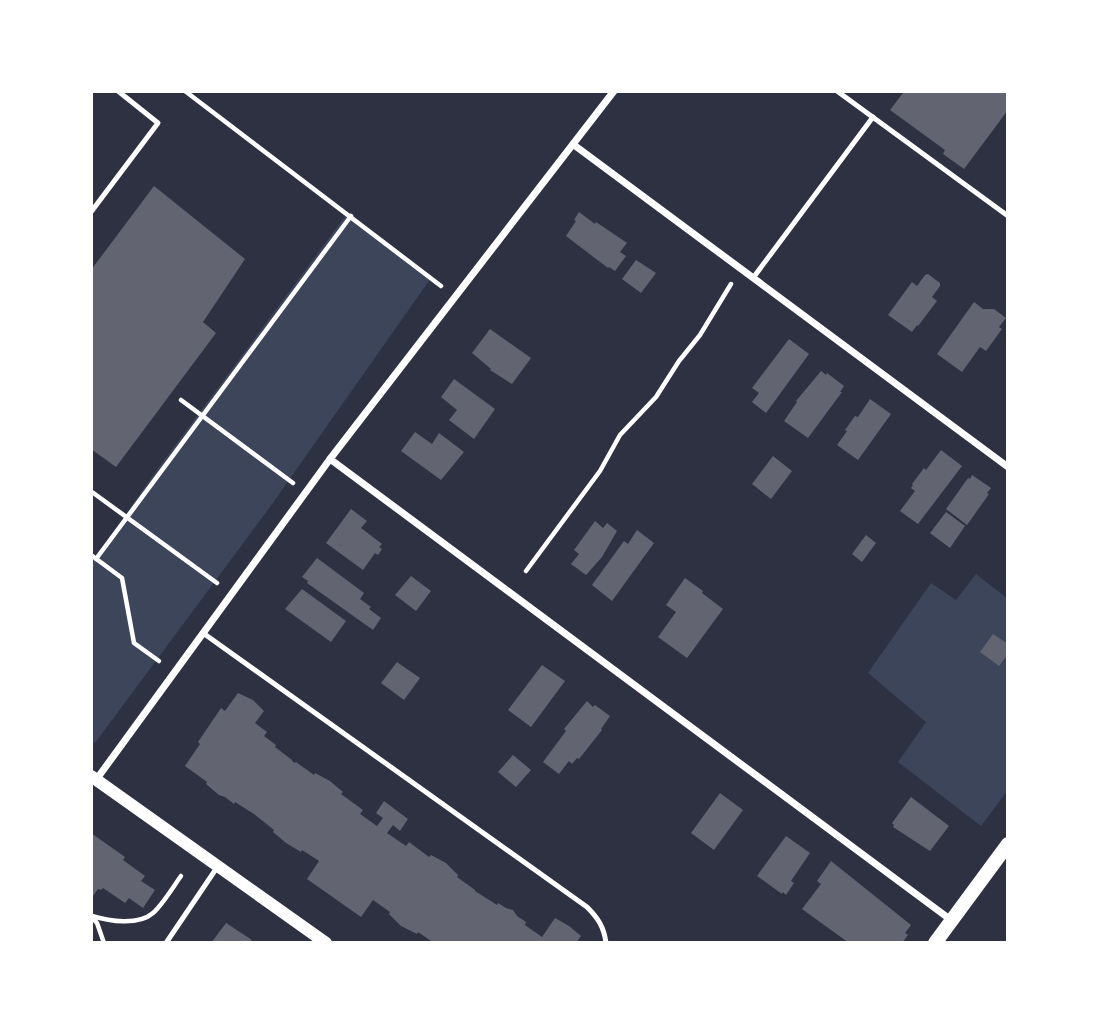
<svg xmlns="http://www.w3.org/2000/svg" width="1099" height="1034" viewBox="0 0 1099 1034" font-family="'Sofia Sans Condensed',sans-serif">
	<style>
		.green { fill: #3c4559 }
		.building { fill: #626471 }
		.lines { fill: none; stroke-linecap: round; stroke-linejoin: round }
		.path { stroke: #fff; stroke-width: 4.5 }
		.service { stroke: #fff; stroke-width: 5 }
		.minor { stroke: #fff; stroke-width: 7 }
		.tertiary { stroke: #fff; stroke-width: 12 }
		.secondary { stroke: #fff; stroke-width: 14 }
	</style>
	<rect width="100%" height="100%" fill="#2d3142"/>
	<g class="green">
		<polygon points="346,215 431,278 270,507 95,743 91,741 91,565 151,478"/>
		<polygon points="976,574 1008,599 1008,790 981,826 898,762 926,722 868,673 931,583 956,600"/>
	</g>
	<g class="building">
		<polygon points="901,91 1008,91 1008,110 964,169 943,154 945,150 890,110 903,93"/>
		<polygon points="154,186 245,259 203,322 216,333 116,467 91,449 91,270"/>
		<polygon points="579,212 595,224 596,222 627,243 620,252 626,256 615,271 609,267 608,268 566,236 576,221 574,220"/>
		<polygon points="636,260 656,273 641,293 622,279"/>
		<polygon points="928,274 940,283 940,286 932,297 937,301 918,326 917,325 912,332 888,315 912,282 917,286 925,275"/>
		<polygon points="974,302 983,309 994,309 1006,318 999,327 1002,329 986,351 980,347 962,372 937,354"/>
		<polygon points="490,329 531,358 512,384 490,370 491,369 472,353"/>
		<polygon points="789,339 809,354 766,413 752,402 759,393 752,388"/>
		<polygon points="821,371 826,375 827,373 844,386 840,392 842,392 808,438 784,421 797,402 796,401"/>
		<polygon points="454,379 495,409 474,439 449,420 457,410 441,397"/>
		<polygon points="870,399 891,414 858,460 837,445 847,431 845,430 855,416 858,417"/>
		<polygon points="415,432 432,444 439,433 464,452 441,480 401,451"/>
		<polygon points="941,450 962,466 918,524 900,511 915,491 911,488 913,485 912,484 924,468 926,470"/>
		<polygon points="773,456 792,471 771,499 752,484"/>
		<polygon points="972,475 991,488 987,493 989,494 967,525 946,509 968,478 970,479"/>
		<polygon points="351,509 367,521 361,528 382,544 379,547 382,549 378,555 375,553 363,570 326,543"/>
		<polygon points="946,512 965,526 950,548 930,533"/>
		<polygon points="595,521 603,528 607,523 617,531 602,557 586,575 571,564 579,554 574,550"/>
		<polygon points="637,530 654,543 612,601 592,585 624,541 628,544"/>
		<polygon points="866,535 876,543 862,562 852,554"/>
		<polygon points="317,558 364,593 360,599 371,607 369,609 381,618 373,630 307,583 308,581 302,577"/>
		<polygon points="411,576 431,591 416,611 395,595"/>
		<polygon points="685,578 703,591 702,593 723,609 687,658 658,637 676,612 666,605"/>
		<polygon points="302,589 346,621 331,642 285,609"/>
		<polygon points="993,634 1008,644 1008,654 999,666 980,652"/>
		<polygon points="397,662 420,678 404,700 381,683"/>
		<polygon points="542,665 565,681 531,727 508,710"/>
		<polygon points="238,693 253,700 264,711 255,723 267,732 264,736 276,745 275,747 292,760 292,761 295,763 296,762 314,775 315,773 330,781 343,792 341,794 363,810 360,814 377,826 383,818 376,813 384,801 408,819 400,831 393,825 387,833 406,846 409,842 429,857 431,855 446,863 458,875 457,877 475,890 475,891 497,905 498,903 506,908 513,910 517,916 526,922 525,925 542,937 555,918 569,926 581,936 576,943 434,943 418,932 417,934 401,926 389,914 390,912 373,900 361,917 307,879 319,861 302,850 301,852 286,843 273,832 274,830 254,814 235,802 234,804 225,797 219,795 206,784 207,782 185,766 200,744 198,742 221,708 225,711"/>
		<polygon points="587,701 593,707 595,705 610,716 601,729 602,730 579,759 577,758 572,764 569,761 559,774 543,762 566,731 564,729"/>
		<polygon points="513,755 531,770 516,787 498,772"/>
		<polygon points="720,793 743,810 714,850 691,833"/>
		<polygon points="911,797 949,826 930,851 893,827 894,825 892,823"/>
		<polygon points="91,833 125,857 123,860 145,876 141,881 155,890 143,908 129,898 125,903 103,888 101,890 98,889 93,896 91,894"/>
		<polygon points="786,836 810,853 791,881 794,883 786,895 783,892 782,894 757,876"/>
		<polygon points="831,861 911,925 905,933 908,935 902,943 849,943 802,909 821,884 817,881"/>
		<polygon points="226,923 252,940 249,943 211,943"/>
	</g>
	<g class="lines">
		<g class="path">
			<polyline points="185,91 441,286"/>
			<polyline points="181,400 293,483"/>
			<polyline points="91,494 92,492 217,583"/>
			<polyline points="91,555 122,578 134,643 159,661"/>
			<polyline points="96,559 351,216"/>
			<polyline points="526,571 600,471 620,435 656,397 679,361 700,335 731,284"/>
			<polyline points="91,916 97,923 104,943"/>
			<path d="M92,916C109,921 138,926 153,913C163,904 173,887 181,876"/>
		</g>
		<g class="service">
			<polyline points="837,91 1008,216"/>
			<polyline points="91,212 158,123 118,91"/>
			<polyline points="753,278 873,117"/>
			<path d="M203,633L587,907C598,918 604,927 606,943"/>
			<polyline points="166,943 218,866"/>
		</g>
		<g class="minor">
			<polyline points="574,145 1008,467"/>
			<polyline points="330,459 951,920"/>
			<polyline points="96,780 330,459 614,91"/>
		</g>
		<polyline class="tertiary" points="91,776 326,943"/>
		<polyline class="secondary" points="935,943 1008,844"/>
	</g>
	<rect width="1099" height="1034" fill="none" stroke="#ffffff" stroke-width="186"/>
</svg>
